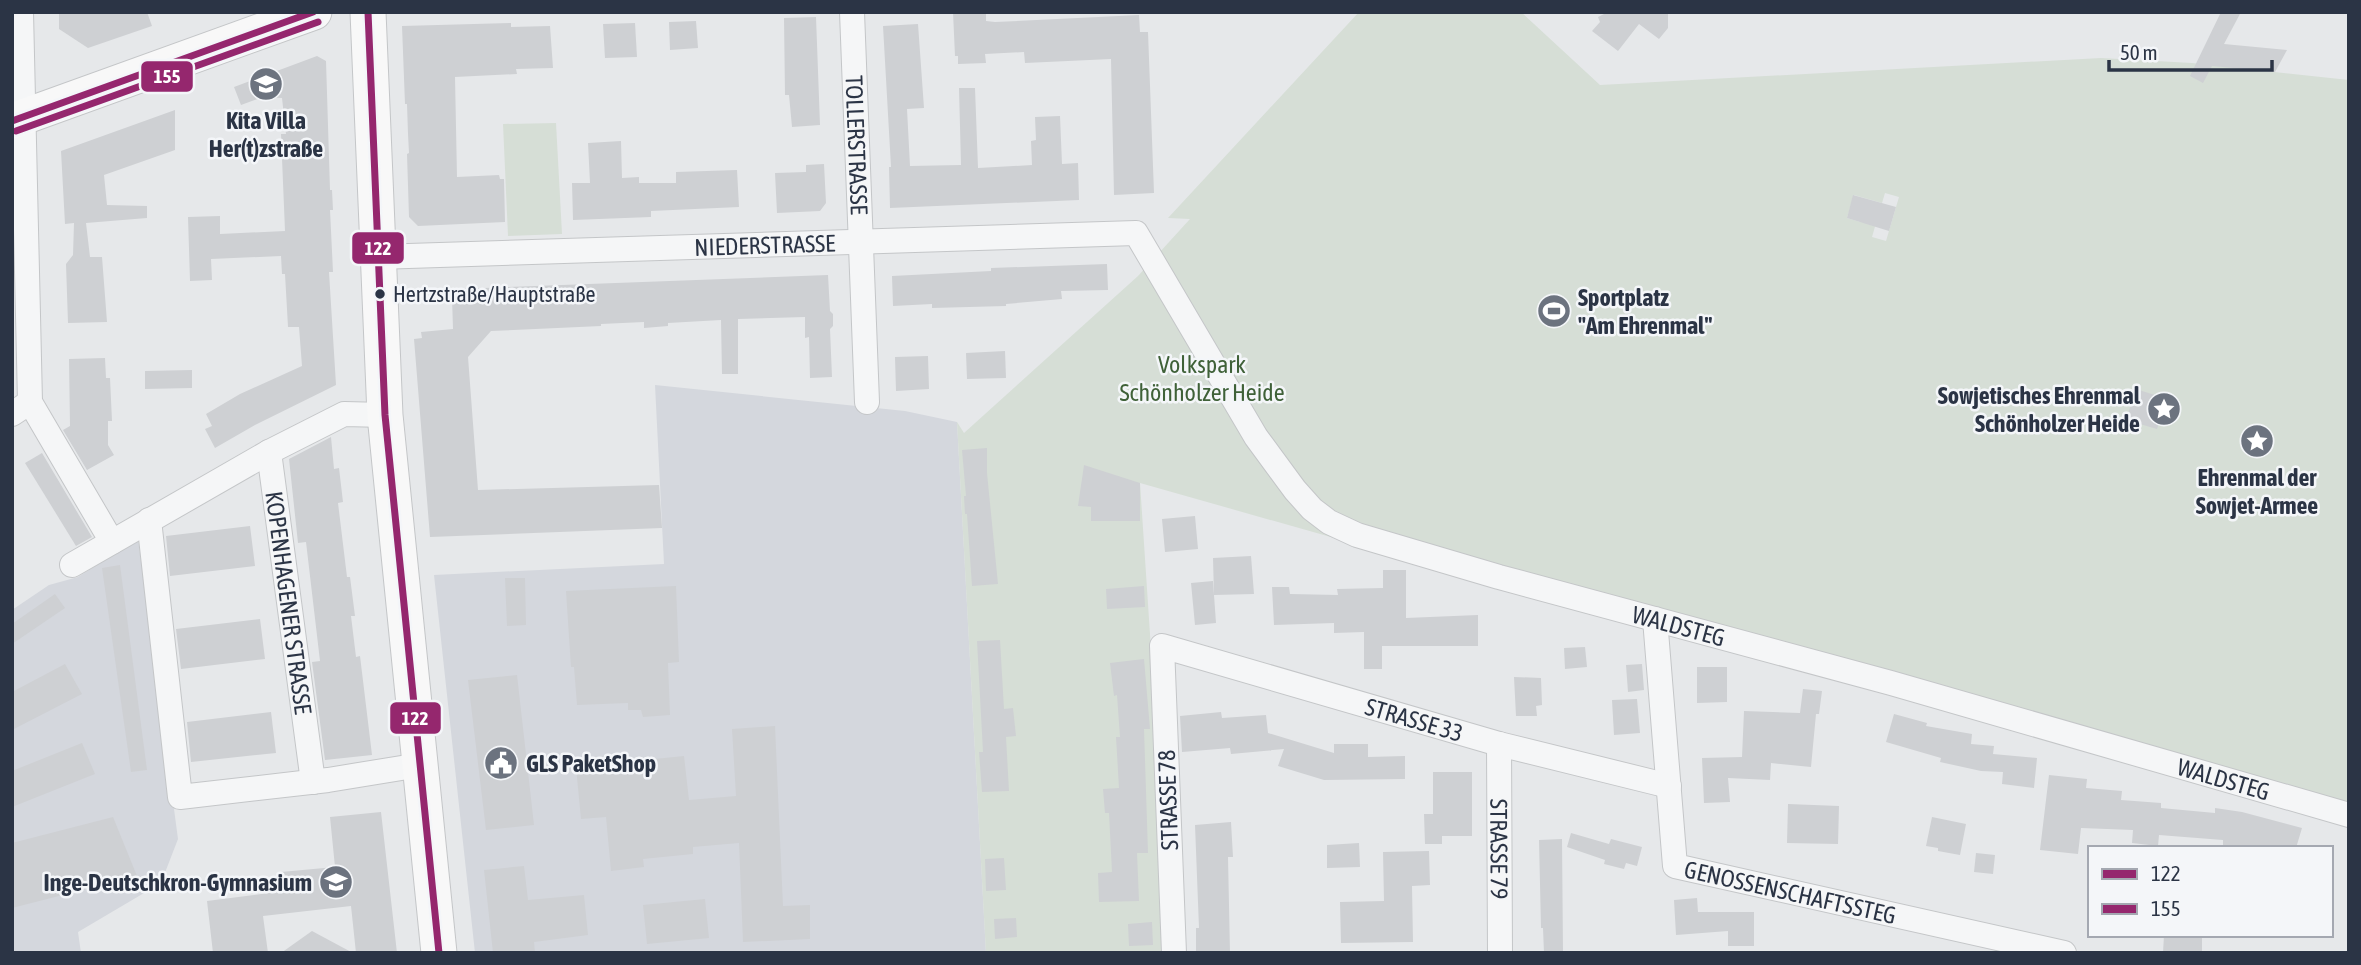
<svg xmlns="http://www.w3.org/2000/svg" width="2361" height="965" viewBox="0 0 2361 965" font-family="'Asap Condensed',sans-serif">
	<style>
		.built { fill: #d4d7dd }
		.green { fill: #d6ded6; fill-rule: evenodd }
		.building { fill: #ced0d3 }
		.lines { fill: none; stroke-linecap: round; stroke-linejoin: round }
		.street-casing { stroke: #c4c6c8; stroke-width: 26 }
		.secondary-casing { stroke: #c4c6c8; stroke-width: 37 }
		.street { stroke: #f5f6f7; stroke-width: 24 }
		.secondary { stroke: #f8f8f8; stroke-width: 35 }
		.bus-1-casing { stroke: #f4f6f9; stroke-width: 12 }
		.bus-2-casing { stroke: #f4f6f9; stroke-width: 12 }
		.bus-1 { stroke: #95276e; stroke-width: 7 }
		.bus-2 { stroke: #95276e; stroke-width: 7 }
		.bus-dot { fill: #2b3445; stroke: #f4f6f9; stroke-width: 2.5 }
		.labels { text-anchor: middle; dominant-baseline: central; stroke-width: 5; stroke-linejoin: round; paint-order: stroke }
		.bus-label { font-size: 22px; fill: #2b3445; stroke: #f4f6f9; text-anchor: start }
		.poi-label { font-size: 24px; font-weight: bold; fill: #2b3445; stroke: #f4f6f9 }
		.street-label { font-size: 24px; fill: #2b3445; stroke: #f4f6f9 }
		.park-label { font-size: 24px; fill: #3f6138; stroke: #f4f6f9 }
		.line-badge { stroke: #f4f6f9; stroke-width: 2.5 }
		.badge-label { font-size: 19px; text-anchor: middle; font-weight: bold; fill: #fff }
	</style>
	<rect width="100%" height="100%" fill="#e6e8ea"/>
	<g class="built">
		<polygon points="655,385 905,411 957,422 986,953 475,953 434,575 664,564"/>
		<polygon points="138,539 178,839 161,883 78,932 81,953 12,953 12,610 49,585 78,577"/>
	</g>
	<g class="green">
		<path d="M1359,12H1521L1600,85L2101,58L2192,63L2349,80V806L1373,549L1140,483L1157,740L1162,953H986L957,422L964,433L1138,276L1190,219L1168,218ZM1885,193L1899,197L1886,241L1872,237L1876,223L1860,222L1847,218L1854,195L1882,203Z"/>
		<polygon points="556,123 562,234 508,236 503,124"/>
	</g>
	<g class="building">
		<polygon points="59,12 147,12 152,26 88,48 59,29"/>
		<polygon points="953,12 986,12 986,21 995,22 1139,15 1140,32 1148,32 1154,193 1114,195 1111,59 1025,63 1024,52 985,54 986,63 958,64 958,56 955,56"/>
		<polygon points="1608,12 1668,12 1668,28 1659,39 1639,24 1618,51 1592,31 1600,22 1598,17"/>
		<polygon points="2221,12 2241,12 2224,44 2287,50 2275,72 2212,66 2203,83 2190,76"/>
		<polygon points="816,17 820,125 792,127 789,95 785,95 784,18"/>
		<polygon points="696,21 698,48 670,50 669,22"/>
		<polygon points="511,23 511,27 550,26 553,68 516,69 517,74 455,77 457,177 499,175 500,179 504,179 505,222 418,226 409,217 407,154 409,153 408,134 407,104 405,104 402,26"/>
		<polygon points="635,23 637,57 605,58 603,24"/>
		<polygon points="918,24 924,108 907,109 910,166 961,165 959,88 975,88 978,168 1032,165 1031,141 1036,140 1035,117 1060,116 1062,164 1078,163 1079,200 890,208 889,167 891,167 883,26"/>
		<polygon points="317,56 326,61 330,190 332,190 333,210 330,210 333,272 329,272 336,385 255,425 215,448 205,429 212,426 206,414 240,394 302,366 299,327 288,327 285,274 282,274 281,256 211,259 212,280 190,281 188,217 220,216 220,234 285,231 281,134 286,134 282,98 263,97 241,105 234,87"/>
		<polygon points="175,110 175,150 104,175 107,205 147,206 147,218 86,223 90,257 102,257 107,322 68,323 66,264 73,255 74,223 65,224 61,151"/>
		<polygon points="621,141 622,178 639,177 639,183 676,183 676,172 737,170 739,207 651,211 651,217 573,220 572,183 590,183 588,143"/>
		<polygon points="824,164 826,203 820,211 777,213 775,173 806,172 806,165"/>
		<polygon points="1853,195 1896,207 1889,231 1847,218"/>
		<polygon points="1107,264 1108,290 1061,291 1062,299 1006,304 1006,306 932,308 932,304 893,306 892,276 991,271 991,268"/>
		<polygon points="828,275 830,311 833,314 833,326 830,329 832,377 810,378 809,337 805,338 805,317 738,319 738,374 722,374 721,320 668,323 668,326 644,328 644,322 601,324 601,326 491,331 468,357 478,490 659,485 662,528 430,537 414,339 422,338 421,332 453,329 452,297 459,296 458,289"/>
		<polygon points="1005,351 1006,378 967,379 966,353"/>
		<polygon points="928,356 929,389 896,391 895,357"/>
		<polygon points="105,358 106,378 110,378 112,421 108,421 108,445 114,455 87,470 63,430 70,426 69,359"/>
		<polygon points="192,370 192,388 145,389 145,371"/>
		<polygon points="2136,389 2167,399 2157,429 2126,420"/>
		<polygon points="331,437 334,469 339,468 343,502 338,503 347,577 350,577 355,616 351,616 356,657 360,656 372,755 325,760 312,662 320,661 306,542 298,543 289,459"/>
		<polygon points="987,448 987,473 998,584 972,586 967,514 965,514 964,496 966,496 962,450"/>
		<polygon points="42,453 92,537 76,546 25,463"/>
		<polygon points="1084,465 1140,483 1140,521 1091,521 1091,507 1078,506"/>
		<polygon points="1195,516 1198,549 1165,552 1162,519"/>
		<polygon points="250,526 255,566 170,576 166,536"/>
		<polygon points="1251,556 1254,594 1214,595 1213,558"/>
		<polygon points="120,565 147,770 131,772 102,568"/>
		<polygon points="1383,570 1406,570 1406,618 1478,615 1478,646 1382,646 1382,669 1364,669 1364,632 1334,633 1334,623 1274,625 1272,587 1289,587 1290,594 1338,595 1337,589 1383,588"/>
		<polygon points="505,578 525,578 526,625 507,626"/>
		<polygon points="1213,581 1216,623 1195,625 1191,583"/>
		<polygon points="676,586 679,662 668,663 670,715 643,717 641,710 628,710 628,703 577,705 574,667 571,667 566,591"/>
		<polygon points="1144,586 1145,607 1107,609 1106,589"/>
		<polygon points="55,594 65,608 12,644 12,624"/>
		<polygon points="260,619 265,659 181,669 176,629"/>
		<polygon points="1000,640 1004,709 1013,708 1016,736 1006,737 1009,791 982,792 979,752 983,752 977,641"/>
		<polygon points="1585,647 1587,667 1565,669 1564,648"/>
		<polygon points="1144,659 1150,729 1144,729 1148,853 1137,853 1139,901 1099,902 1098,873 1112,872 1109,813 1105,813 1103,789 1119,788 1116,737 1120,737 1117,695 1114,696 1110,663"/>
		<polygon points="65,664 82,694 12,730 12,692"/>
		<polygon points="1642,664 1644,690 1628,692 1626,665"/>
		<polygon points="1697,667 1727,667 1727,702 1697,703"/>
		<polygon points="517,675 534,825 486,830 468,680"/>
		<polygon points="1514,677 1541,678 1542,705 1536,706 1537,716 1516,716"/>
		<polygon points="1803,689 1822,691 1819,714 1816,714 1811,767 1771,763 1770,780 1728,778 1730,802 1704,803 1702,758 1742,757 1744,711 1800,713"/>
		<polygon points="1637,699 1640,733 1614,735 1612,700"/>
		<polygon points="271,712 276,753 191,762 187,722"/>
		<polygon points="1221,712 1222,718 1266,715 1268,733 1334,753 1334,744 1368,744 1368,757 1405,756 1405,779 1324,780 1278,766 1284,749 1231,754 1230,748 1182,752 1180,716"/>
		<polygon points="1894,714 1927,723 1926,726 1972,734 1971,744 1994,746 1993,754 2037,758 2034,788 2002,784 2003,772 1981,771 1940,762 1941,758 1886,742"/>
		<polygon points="775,726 783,906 810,905 810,939 743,942 739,843 693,847 693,854 643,859 644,867 611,871 606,817 581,819 576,767 684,756 689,800 736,796 732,729"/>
		<polygon points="82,743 95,774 12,807 12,771"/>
		<polygon points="1433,772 1472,772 1472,836 1442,836 1442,844 1425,844 1424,814 1433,814"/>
		<polygon points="2049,775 2087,779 2086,788 2122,791 2121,800 2161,803 2161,808 2215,813 2215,808 2242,812 2302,828 2296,848 2223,848 2223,840 2159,835 2158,846 2132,843 2133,830 2081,828 2078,854 2040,850"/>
		<polygon points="1788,804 1839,806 1838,844 1787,843"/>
		<polygon points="381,812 397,953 356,953 351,906 263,916 268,953 213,953 207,901 284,891 281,872 335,867 330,817"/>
		<polygon points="113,817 137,876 12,908 12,843"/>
		<polygon points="1932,817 1966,824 1960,855 1938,851 1938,848 1926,846"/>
		<polygon points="1231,822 1233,857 1228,857 1230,953 1196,953 1196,928 1199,928 1195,825"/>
		<polygon points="1571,833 1609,844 1611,839 1642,847 1637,866 1626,863 1624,869 1604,864 1605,860 1567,847"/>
		<polygon points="1562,839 1563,953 1544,953 1543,928 1541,928 1539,840"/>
		<polygon points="1359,843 1360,867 1327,868 1327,845"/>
		<polygon points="1429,851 1430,885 1412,886 1413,942 1341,943 1340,902 1384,901 1383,852"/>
		<polygon points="1976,853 1995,855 1993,874 1974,872"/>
		<polygon points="1004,858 1006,890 986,891 985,859"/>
		<polygon points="524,866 528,900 584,895 588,935 534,942 535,953 493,953 484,870"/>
		<polygon points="1697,898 1698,912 1754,912 1754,946 1728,946 1728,931 1676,935 1674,900"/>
		<polygon points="705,899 709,938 647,944 643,905"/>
		<polygon points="1016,918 1017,937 995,939 994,919"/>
		<polygon points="1152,922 1153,945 1129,946 1128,924"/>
		<polygon points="312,931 353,953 281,953"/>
		<polygon points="2164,935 2202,935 2202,953 2163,953"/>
	</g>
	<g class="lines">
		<g class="street-casing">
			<g id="street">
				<polyline points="21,12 30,402 112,542"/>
				<path id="s1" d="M852,12L867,402"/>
				<path id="s2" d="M377,257L1136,233L1256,437L1295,490L1312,509L1329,522L1357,535L1499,577L1891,683L2349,815"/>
				<polyline points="12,414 30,402"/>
				<path id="s3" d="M269,452L313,782"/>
				<polyline points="149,520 180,797 328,780 420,765"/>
				<polyline points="72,565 269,452 344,414 385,415"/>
				<path id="s4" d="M1655,619L1675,866L2064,953"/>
				<path id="s5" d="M1499,744L1500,953"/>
				<path id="s6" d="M1174,953L1162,646L1499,744L1669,786"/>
			</g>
		</g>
		<g class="secondary-casing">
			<g id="secondary">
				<polyline points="368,12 385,415 439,953"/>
				<polyline points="12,121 314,12"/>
			</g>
		</g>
		<use href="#street" class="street"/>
		<use href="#secondary" class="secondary"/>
		<g class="bus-1-casing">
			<g id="bus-1">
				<polyline points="368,12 385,415 439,953"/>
				<polyline points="12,121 313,12"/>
			</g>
		</g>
		<g class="bus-2-casing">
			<polyline id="bus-2" points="16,131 318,22"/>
		</g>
		<use href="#bus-1" class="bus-1"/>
		<use href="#bus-2" class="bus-2"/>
	</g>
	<defs>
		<g id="school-disc" transform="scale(1.75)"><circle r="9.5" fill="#6c737f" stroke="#f4f6f9"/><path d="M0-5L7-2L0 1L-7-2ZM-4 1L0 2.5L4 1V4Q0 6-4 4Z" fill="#fff"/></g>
		<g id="stadium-disc" transform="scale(1.75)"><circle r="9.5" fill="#6c737f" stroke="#f4f6f9"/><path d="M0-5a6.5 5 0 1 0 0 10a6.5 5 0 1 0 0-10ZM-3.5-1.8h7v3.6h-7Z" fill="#fff"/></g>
		<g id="sight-disc" transform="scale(1.75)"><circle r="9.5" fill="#6c737f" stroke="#f4f6f9"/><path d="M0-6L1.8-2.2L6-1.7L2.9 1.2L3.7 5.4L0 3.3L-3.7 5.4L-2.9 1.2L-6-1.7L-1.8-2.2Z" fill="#fff"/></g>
		<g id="civic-disc" transform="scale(1.75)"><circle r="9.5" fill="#6c737f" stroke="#f4f6f9"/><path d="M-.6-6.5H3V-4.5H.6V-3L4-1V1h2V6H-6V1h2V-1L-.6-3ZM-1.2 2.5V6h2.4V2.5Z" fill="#fff"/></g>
	</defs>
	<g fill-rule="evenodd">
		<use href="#school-disc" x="266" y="84"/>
		<use href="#stadium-disc" x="1554" y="311"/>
		<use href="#sight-disc" x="2164" y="409"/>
		<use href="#sight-disc" x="2257" y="441"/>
		<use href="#civic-disc" x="501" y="763"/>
		<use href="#school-disc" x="336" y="882"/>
	</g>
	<circle class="bus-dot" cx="380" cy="294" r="6"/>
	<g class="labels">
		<g class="bus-label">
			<text x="393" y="294">Hertzstraße/Hauptstraße</text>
		</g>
		<g class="poi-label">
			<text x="266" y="120">Kita Villa<tspan x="266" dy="28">Her(t)zstraße</tspan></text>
			<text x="1578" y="297" text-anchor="start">Sportplatz<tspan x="1578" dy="28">"Am Ehrenmal"</tspan></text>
			<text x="2140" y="395" text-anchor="end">Sowjetisches Ehrenmal<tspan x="2140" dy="28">Schönholzer Heide</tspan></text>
			<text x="2257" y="477">Ehrenmal der<tspan x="2257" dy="28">Sowjet-Armee</tspan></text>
			<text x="526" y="763" text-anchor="start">GLS PaketShop</text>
			<text x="312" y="882" text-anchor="end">Inge-Deutschkron-Gymnasium</text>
		</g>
		<g class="street-label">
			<text stroke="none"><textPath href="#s1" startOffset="133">TOLLERSTRASSE</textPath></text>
			<text stroke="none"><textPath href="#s2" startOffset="388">NIEDERSTRASSE</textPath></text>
			<text stroke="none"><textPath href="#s3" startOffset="152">KOPENHAGENER STRASSE</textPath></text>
			<text stroke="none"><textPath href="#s2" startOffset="1474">WALDSTEG</textPath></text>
			<text stroke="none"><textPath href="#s6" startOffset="570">STRASSE 33</textPath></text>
			<text stroke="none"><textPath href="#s2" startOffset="2040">WALDSTEG</textPath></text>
			<text transform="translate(1168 800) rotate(-92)">STRASSE 78</text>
			<text stroke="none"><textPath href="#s5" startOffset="105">STRASSE 79</textPath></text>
			<text stroke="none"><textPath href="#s4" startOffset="366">GENOSSENSCHAFTSSTEG</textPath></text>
		</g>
		<g class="park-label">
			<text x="1202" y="364">Volkspark<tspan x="1202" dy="28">Schönholzer Heide</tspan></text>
		</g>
	</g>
	<g class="line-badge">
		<rect x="140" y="60" width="54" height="33" rx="7" fill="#95276e"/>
		<rect x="351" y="231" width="54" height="34" rx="7" fill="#95276e"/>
		<rect x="389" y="701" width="53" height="34" rx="7" fill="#95276e"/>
	</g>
	<g class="badge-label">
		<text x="167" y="83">155</text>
		<text x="378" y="255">122</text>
		<text x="415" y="725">122</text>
	</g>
	<rect width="2361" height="965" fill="none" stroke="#2b3445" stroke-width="28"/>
	<rect x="2088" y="846" width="245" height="91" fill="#f4f6f9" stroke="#a4a8b1" stroke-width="2"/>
	<rect x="2102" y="869" width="35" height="10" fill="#95276e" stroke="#a4a8b1" stroke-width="2"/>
	<text x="2151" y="881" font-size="21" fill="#2b3445">122</text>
	<rect x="2102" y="904" width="35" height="10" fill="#95276e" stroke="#a4a8b1" stroke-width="2"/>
	<text x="2151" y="916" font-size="21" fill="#2b3445">155</text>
	<path d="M2109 60v10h163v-10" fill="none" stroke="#2b3445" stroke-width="3.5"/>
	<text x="2120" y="60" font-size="21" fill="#2b3445" stroke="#f4f6f9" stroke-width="5" paint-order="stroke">50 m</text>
</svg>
